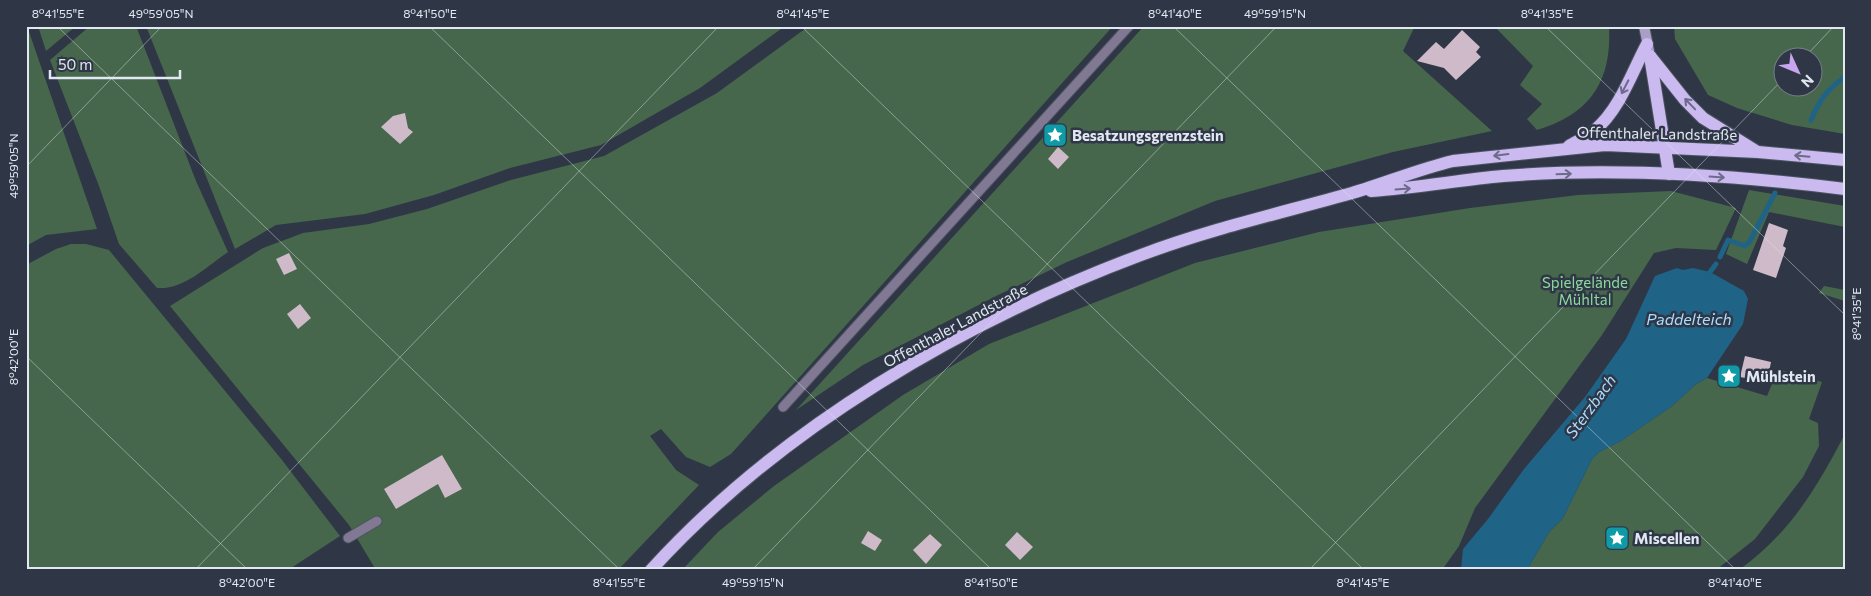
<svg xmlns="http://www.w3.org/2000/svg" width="1871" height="596" viewBox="0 0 1871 596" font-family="Commissioner,sans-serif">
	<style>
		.green { fill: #46674c; fill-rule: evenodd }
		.water { fill: #1f6387 }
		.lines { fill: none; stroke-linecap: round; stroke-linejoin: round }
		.stream { stroke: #1f6387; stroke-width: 5 }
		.building { fill: #cebac9 }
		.lane-casing { stroke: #4c5362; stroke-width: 11 }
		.secondary-casing { stroke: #4c5362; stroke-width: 12 }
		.primary-casing { stroke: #4c5362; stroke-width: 14 }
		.lane { stroke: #817993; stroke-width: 9 }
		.secondary { stroke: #aa9ec7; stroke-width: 10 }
		.primary { stroke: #cabaef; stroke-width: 12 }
		.oneway { stroke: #6d6b8a }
		.ticks { fill: none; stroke: #e2e8f2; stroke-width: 1; stroke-opacity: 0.45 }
		.labels { text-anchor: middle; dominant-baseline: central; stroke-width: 5; stroke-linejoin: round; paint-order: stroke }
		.street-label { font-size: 15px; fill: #e2e8f2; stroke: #2f3747 }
		.poi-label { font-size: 15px; font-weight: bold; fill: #e2e8f2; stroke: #2f3747; text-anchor: start }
		.park-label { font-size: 15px; fill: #8bda9b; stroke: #2f3747 }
		.water-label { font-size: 16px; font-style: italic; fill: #aadeff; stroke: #2f3747 }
		.neatline { fill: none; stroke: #e2e8f2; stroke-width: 2 }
		.ticks-label { font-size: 12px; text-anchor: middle; fill: #e2e8f2 }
	</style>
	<rect width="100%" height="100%" fill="#2f3747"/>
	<g class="green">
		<polygon points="27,26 97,229 46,235 26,246"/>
		<polygon points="38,26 76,26 46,51"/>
		<path d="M90,26H136L196,181L228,252C206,267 184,290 157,288L119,244L99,186L50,60Z"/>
		<polygon points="146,26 785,26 700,88 601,145 510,168 434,195 365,214 276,225 235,249"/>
		<polygon points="809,26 1113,26 731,454 710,467 686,457 661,429 650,436 676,470 699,485 618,570 376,570 349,525 170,306 263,248 303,233 369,224 427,209 511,180 604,156 717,93"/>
		<polygon points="1144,26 1415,26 1403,51 1492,131 1393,152 1215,201 1067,262 996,296 863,365 796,410"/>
		<path d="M1494,26H1609C1612,82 1590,114 1537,130L1527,119L1542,104L1520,85L1533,66Z"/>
		<path d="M1674,26H1845V134L1792,125L1737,108L1708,95L1675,39ZM1784,58H1814V88H1784Z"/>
		<polygon points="1749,190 1845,206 1845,227 1769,212 1747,264 1726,254"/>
		<polygon points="1671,191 1736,208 1716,250 1676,248 1654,253 1602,335 1475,508 1459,546 1442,570 682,570 718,532 774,486 903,395 989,344 1195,263 1319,232 1470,208 1578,195"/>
		<polygon points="71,244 86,244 109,250 282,460 340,536 288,570 26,570 26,265 56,249"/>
		<polygon points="1824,286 1845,290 1845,301 1819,293"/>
		<polygon points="1778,369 1822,382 1809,419 1818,423 1819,446 1803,477 1755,539 1716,570 1527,570 1549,532 1563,518 1592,459 1599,452 1621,441 1672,406 1696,384 1707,378 1767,396"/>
		<path d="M1845,434V570H1739C1790,533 1816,489 1845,434Z"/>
	</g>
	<polygon class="water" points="1677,268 1683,270 1693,268 1710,272 1744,291 1748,299 1743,324 1707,378 1696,384 1672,406 1621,441 1599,452 1592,459 1563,518 1549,532 1527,570 1461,570 1463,549 1488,519 1524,469 1585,397 1626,339 1655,276"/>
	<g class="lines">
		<g class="stream">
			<path d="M1811,120C1819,101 1827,89 1845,77"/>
			<polyline points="1720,257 1728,240 1745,246 1750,241 1775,193"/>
			<polyline points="1707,276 1716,264"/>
		</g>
	</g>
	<g class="building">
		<polygon points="1462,30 1480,47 1476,52 1481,57 1456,80 1444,68 1417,61 1436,42 1444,49"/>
		<polygon points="405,113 408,128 413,132 400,144 381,127 393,116"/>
		<polygon points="1058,147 1069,157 1058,169 1048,159"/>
		<polygon points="1769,223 1788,230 1783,246 1786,248 1776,278 1753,270"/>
		<polygon points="289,253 297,269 284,275 276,259"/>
		<polygon points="300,304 311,318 298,329 287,314"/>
		<polygon points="1745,356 1771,362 1767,382 1740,377"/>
		<polygon points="442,455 462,489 445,498 438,484 396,509 384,489"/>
		<polygon points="868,531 882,540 875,551 861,543"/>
		<polygon points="1017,532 1033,547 1020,560 1005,545"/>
		<polygon points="930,534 942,545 926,564 913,550"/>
	</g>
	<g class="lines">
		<g class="lane-casing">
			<g id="lane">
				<polyline points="783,407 1129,26"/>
				<polyline points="348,538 377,521"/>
			</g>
		</g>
		<g class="secondary-casing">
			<polyline id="secondary" points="1644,26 1649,51"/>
		</g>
		<g class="primary-casing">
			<g id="primary">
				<polyline points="1650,56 1685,100 1703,118 1756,151"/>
				<polyline points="1650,56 1669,174"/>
				<path d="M1569,146C1577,141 1588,137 1595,130C1620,109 1632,72 1647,44"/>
				<path d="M1371,191C1416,188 1459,180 1503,176C1617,167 1732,175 1845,189"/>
				<path d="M651,570C780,428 962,322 1141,255C1210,229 1281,213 1352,193C1386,183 1419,169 1453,161L1605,145L1758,152L1845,160"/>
			</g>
		</g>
		<use href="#lane" class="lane"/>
		<use href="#secondary" class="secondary"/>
		<use href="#primary" class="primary"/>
	</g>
	<defs><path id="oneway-shaft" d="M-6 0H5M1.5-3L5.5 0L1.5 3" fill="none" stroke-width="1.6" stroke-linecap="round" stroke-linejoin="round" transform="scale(1.25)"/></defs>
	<g class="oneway">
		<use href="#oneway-shaft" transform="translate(1625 87) rotate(117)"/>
		<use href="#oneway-shaft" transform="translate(1690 104) rotate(-134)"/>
		<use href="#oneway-shaft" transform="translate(1501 155) rotate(173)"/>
		<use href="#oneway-shaft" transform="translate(1802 156) rotate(-175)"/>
		<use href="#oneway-shaft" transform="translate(1564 174) rotate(-2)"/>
		<use href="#oneway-shaft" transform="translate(1717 177) rotate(4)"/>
		<use href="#oneway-shaft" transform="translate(1403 189) rotate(-4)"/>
	</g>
	<path class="ticks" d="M57,26L620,570M429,26L992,570M801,26L1364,570M1173,26L1736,570M1545,26L1845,315M1804,58L1834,26M26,167L162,26M26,356L248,570M195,570L719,26M752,570L1277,26M1309,570L1784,78"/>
	<defs>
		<g id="sight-square" transform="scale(1.25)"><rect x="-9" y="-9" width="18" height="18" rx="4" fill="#0f9aa8" stroke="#2f3747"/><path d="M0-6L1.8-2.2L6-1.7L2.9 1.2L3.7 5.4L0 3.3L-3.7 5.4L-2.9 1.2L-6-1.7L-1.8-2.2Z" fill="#fff"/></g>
	</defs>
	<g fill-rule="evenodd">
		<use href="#sight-square" x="1055" y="135"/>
		<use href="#sight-square" x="1729" y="376"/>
		<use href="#sight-square" x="1617" y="538"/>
	</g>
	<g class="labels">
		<g class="street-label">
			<text transform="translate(1657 133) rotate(1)">Offenthaler Landstraße</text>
			<text transform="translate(955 325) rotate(-28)">Offenthaler Landstraße</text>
		</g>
		<g class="poi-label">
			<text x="1072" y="135">Besatzungsgrenzstein</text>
			<text x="1746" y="376">Mühlstein</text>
			<text x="1634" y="538">Miscellen</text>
		</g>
		<g class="park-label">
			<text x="1585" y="282">Spielgelände<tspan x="1585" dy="17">Mühltal</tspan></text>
		</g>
		<g class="water-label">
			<text x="1689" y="318">Paddelteich</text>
			<text transform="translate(1590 406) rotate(-54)">Sterzbach</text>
		</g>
	</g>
	<rect width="1871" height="596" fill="none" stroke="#2f3747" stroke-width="55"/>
	<g transform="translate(1798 72) rotate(134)"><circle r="24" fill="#2f3747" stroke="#777e8b"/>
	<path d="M0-4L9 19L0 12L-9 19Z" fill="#c8a5ee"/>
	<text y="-8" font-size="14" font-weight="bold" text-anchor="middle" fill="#e2e8f2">N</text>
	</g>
	<path d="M50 70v8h130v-8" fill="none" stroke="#e2e8f2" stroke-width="2.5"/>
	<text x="58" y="70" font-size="15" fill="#e2e8f2" stroke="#2f3747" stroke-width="4" paint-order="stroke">50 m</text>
	<rect x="28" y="28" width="1816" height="540" class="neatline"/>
	<g class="ticks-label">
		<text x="58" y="18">8°41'55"E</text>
		<text x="161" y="18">49°59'05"N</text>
		<text x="430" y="18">8°41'50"E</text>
		<text x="803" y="18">8°41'45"E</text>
		<text x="1175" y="18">8°41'40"E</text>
		<text x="1275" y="18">49°59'15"N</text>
		<text x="1547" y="18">8°41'35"E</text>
		<text transform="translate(14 166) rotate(-90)" y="4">49°59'05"N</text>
		<text transform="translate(1857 314) rotate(-90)" y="4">8°41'35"E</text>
		<text transform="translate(14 357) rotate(-90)" y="4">8°42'00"E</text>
		<text x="247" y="587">8°42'00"E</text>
		<text x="619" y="587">8°41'55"E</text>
		<text x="753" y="587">49°59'15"N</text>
		<text x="991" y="587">8°41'50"E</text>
		<text x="1363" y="587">8°41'45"E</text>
		<text x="1735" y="587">8°41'40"E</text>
	</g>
</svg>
